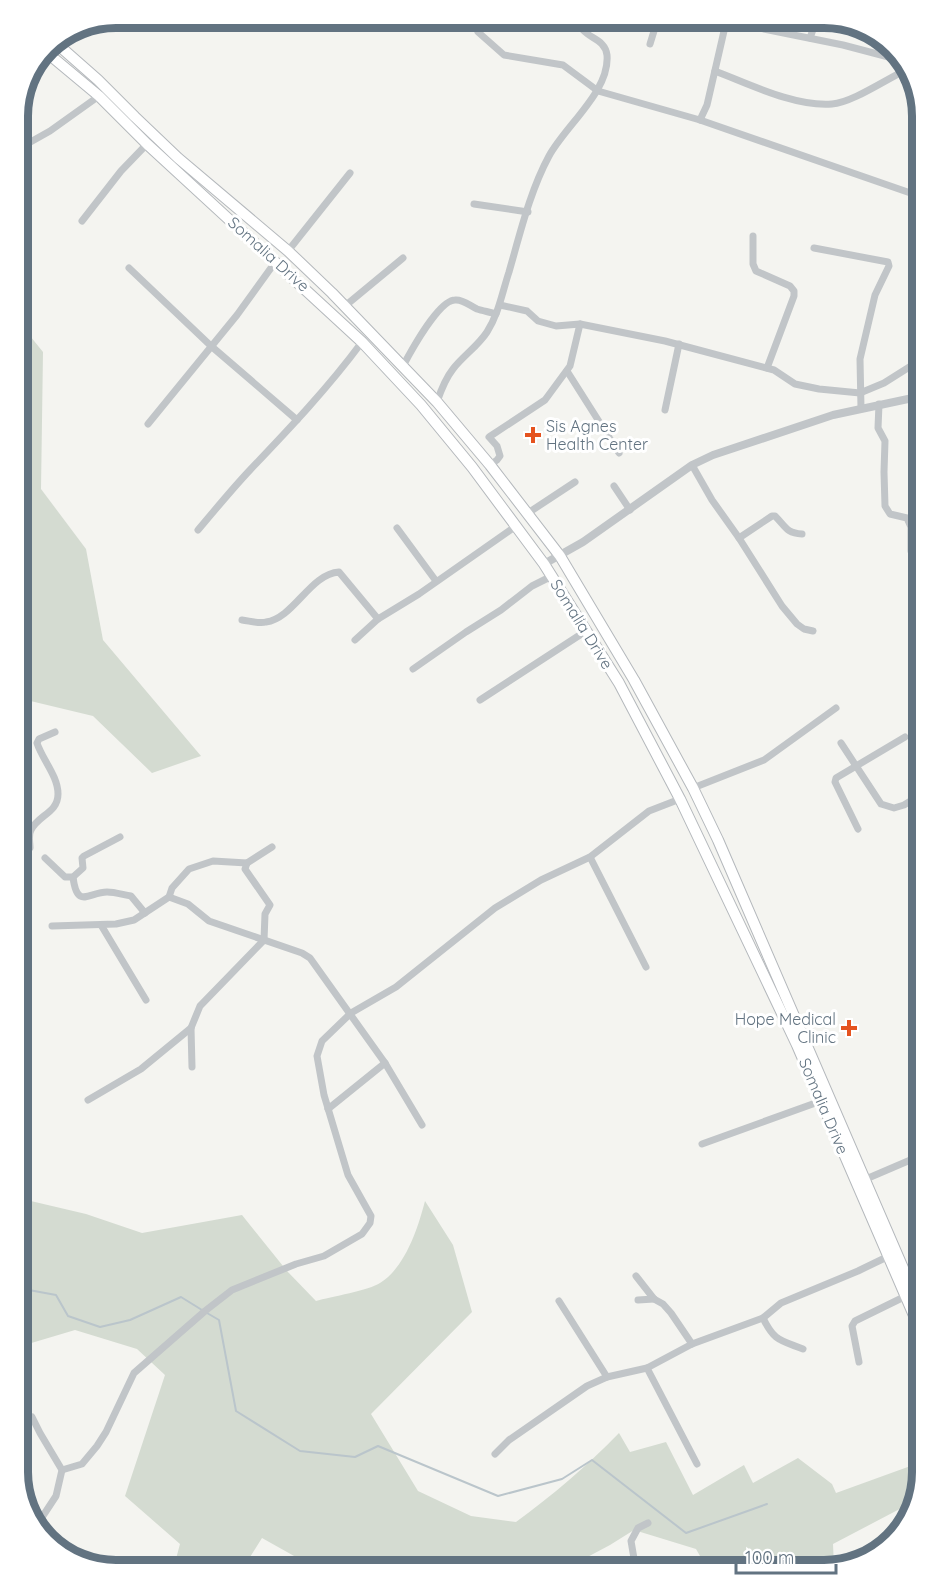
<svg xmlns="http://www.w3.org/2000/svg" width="940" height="1588" viewBox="0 0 940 1588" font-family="Quicksand,sans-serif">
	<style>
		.green { fill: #d4dbd1 }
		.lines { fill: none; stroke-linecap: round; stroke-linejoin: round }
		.stream { stroke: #bac5cb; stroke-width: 2 }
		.primary-casing { stroke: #b4b8bc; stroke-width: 12 }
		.minor { stroke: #c1c5c8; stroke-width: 7 }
		.tertiary { stroke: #c1c5c8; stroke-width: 8 }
		.primary { stroke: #fff; stroke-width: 10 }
		.poi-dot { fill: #e5531f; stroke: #fff; stroke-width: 2 }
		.labels { text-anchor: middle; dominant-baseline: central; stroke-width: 6; stroke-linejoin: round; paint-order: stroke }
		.street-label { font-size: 16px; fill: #627381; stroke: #fff }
		.poi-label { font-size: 16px; fill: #627381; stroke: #fff; text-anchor: start }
		.rim { fill: none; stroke: #627381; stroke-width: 8 }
	</style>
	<rect width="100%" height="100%" fill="#f4f4f0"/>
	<g class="green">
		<polygon points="18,321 43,352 41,489 86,549 103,640 201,756 152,773 93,716 18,698"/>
		<path d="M18,1198L86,1214L142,1233L242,1215L287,1271L316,1301C330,1297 370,1290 380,1283C405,1268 418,1228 425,1201L453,1245L472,1312L371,1414L418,1491L471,1516L516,1522C553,1495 587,1466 619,1433L630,1452L666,1442L693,1495L744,1465L753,1483L798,1458L832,1484L836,1493L916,1464H922V1472L913,1502L833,1544L834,1567L823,1570H708L696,1549L634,1530L610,1545L563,1570H319L262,1538L242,1570H173L180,1544L125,1496L165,1375L137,1349L75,1330L18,1347Z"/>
	</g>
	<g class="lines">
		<g class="stream">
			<polyline points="18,1288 56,1295 68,1316 100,1327 130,1320 181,1297 202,1310"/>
			<polyline points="207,1313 219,1320 236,1411 300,1451 355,1457 378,1446 498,1496 562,1479 592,1460 686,1533 767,1504"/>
		</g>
		<g class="primary-casing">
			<g id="primary">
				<polyline points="56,43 98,80 135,117 178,158 288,251 332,293 437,402 490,465 560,556 634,680 693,788 718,840 922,1312"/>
				<polyline points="45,51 99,96 147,144 362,342 421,405 472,467 544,564 619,683 680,799 797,1045 922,1334"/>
			</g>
		</g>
		<g class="minor">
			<polyline points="732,18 754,27 843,45 900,60"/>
			<polyline points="478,32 504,55 563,65 598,91 700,120 922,197"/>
			<polyline points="810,38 817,18"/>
			<polyline points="650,44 658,18"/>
			<path d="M715,71C749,84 795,107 832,104C852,103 888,78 908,69"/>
			<polyline points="700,120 707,105 727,18"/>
			<polyline points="18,149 50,131 99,96"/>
			<polyline points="474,204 528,212"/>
			<polyline points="82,221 121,171 147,144"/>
			<polyline points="753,236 753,264 756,271 790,286 794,291 794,296 767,368"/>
			<polyline points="814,248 888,262 889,266 875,295 860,359 861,408"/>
			<polyline points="288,251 350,173"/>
			<polyline points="129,268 211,346 297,420"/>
			<polyline points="500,305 527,311 538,321 556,326 580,324 665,341 774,370 795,384 819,389 860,393 884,383 922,359"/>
			<polyline points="345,306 403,258"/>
			<path d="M403,366C411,351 439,300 455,300C463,299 470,306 477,309C483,311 490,312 496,314"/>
			<polyline points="567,371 619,453"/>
			<polyline points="915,396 922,372"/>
			<path d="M437,402C441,390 445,379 453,369C463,356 478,346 487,332C499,313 502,293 509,272C520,234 530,191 549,156C566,125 610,91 607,55C605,40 591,39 583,30L584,18"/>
			<polyline points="879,404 878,428 885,441 884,472 885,506 890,514 907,518 911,527 911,551"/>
			<polyline points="665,410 679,344"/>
			<polyline points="148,424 237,315 276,261"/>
			<polyline points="490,465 497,460 500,456 497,446 489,437 545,400 570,366 580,324"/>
			<polyline points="692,465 712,500 739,538 782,606 797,624 804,629 813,631"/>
			<polyline points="614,486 630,510"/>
			<polyline points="528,513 575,482"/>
			<polyline points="397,528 436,581"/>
			<path d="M198,530C215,510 232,489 250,470C289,429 328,388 362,342"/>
			<path d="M739,538L772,516H775C786,527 786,533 802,534"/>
			<path d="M242,620C250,621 259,624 266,622C294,618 310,574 339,572L378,619"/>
			<polyline points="355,640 378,619 419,594 516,526"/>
			<polyline points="413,669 466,632 501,610 532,586 552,576"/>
			<polyline points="480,700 586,631"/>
			<polyline points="841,743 881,804 894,808 904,805 922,794"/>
			<polyline points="693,788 764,760 836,708"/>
			<polyline points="858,829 835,782 836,778 905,737"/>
			<path d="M18,853H24L30,848C30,842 28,835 31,830C38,815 58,813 58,794C58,776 42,759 37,743L39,739L55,732"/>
			<polyline points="590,857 646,967"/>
			<polyline points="45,858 65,877 73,877 83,868 82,858 84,856 120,837"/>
			<path d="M73,877C77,910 89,892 107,892C115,892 124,895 131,896L145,913"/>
			<polyline points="169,897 188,904 209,921 302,953 310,958 385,1063 422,1125"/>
			<polyline points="101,925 146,1000"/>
			<polyline points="52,926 116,924 134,920 169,897 172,888 189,869 213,861 247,863"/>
			<polyline points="192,1067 191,1028 200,1006 264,940 265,914 270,905 245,869 247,863 272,847"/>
			<polyline points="88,1100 141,1069 191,1028"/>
			<polyline points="328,1109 385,1063"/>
			<polyline points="702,1144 821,1101"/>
			<polyline points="866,1179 922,1155"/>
			<polyline points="636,1276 654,1299 663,1304 671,1313 692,1344"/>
			<polyline points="912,1288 922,1284"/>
			<polyline points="638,1300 654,1299"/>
			<polyline points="559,1301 607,1377"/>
			<path d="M763,1318C774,1341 780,1340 803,1349"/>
			<polyline points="859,1362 852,1326 855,1321 906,1296"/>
			<polyline points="647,1368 697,1464"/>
			<polyline points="32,1417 40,1433 62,1470 56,1496 37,1525"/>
			<polyline points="495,1454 509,1440 587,1386 607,1377 647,1368 692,1344 763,1318 781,1303 858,1271 889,1256"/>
			<polyline points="62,1470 82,1464 97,1446 106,1432 134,1373 205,1311 232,1290 296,1264 324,1256 362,1234 370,1223 371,1216 348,1175 324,1095 317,1056 322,1041 351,1013 396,987 495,908 541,880 590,857 649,811 680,799"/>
			<polyline points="636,1570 631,1541 638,1528 648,1523"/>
		</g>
		<polyline class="tertiary" points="544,564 583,542 692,465 713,455 833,415 922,396"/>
		<use href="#primary" class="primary"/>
	</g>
	<g class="poi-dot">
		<path d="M530 426h6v6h6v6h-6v6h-6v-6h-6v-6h6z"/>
		<path d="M846 1019h6v6h6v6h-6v6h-6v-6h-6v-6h6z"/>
	</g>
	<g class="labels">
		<g class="street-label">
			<text transform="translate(269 254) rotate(42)">Somalia Drive</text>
			<text transform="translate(582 624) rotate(58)">Somalia Drive</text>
			<text transform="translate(824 1106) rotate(67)">Somalia Drive</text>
		</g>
		<g class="poi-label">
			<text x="546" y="426">Sis Agnes<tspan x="546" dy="18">Health Center</tspan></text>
			<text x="836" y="1019" text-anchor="end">Hope Medical<tspan x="836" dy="18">Clinic</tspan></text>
		</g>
	</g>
	<path d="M0 0H940V1588H0ZM116 28H824A88 88 0 0 1 912 116V1472A88 88 0 0 1 824 1560H116A88 88 0 0 1 28 1472V116A88 88 0 0 1 116 28Z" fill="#fff" fill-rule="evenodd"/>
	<path class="rim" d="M116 28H824A88 88 0 0 1 912 116V1472A88 88 0 0 1 824 1560H116A88 88 0 0 1 28 1472V116A88 88 0 0 1 116 28Z"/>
	<path d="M736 1564v9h100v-9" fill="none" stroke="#627381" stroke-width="3"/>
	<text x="745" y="1564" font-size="18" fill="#627381" stroke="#ffffff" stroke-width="4.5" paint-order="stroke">100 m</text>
</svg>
